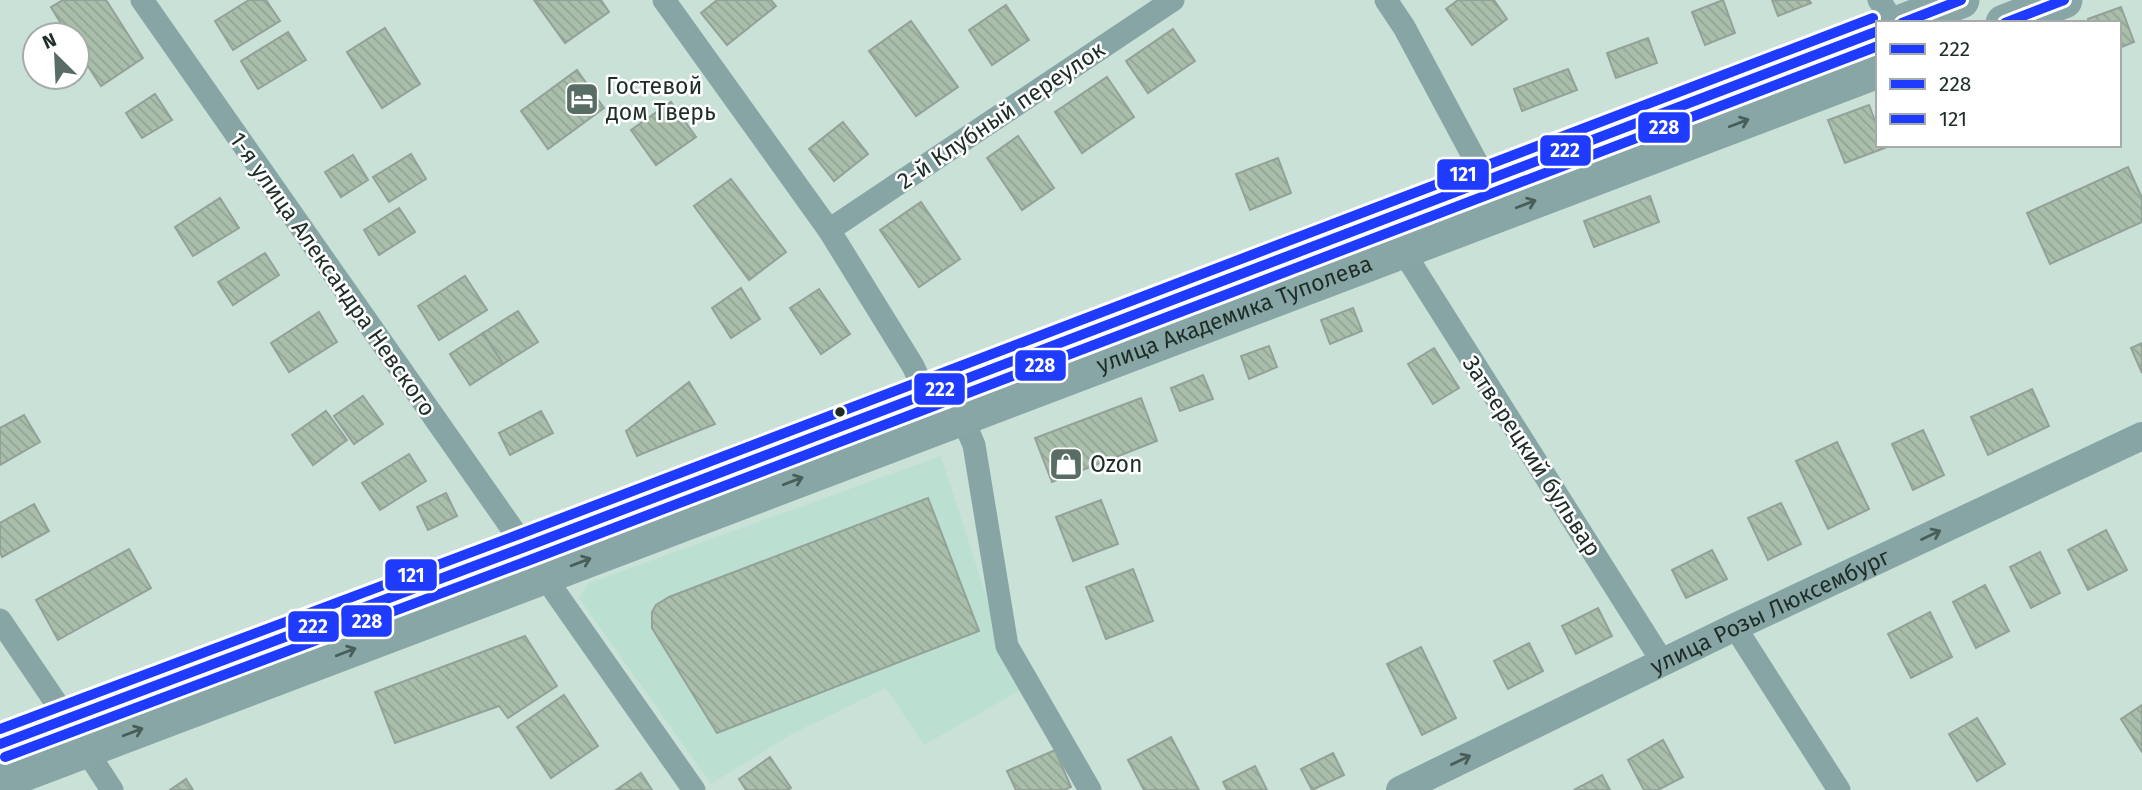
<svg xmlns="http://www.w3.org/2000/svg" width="2142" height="790" viewBox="0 0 2142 790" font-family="'Fira Sans',sans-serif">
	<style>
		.built { fill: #bbe0d1 }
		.building { fill: url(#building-back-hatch); stroke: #93a198; stroke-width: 2 }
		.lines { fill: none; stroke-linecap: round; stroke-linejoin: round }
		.minor { stroke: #88a5a5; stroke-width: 23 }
		.tertiary { stroke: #88a5a5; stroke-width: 28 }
		.primary { stroke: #88a6a5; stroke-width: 37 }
		.bus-1-casing { stroke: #fff; stroke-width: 16 }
		.bus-2-casing { stroke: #fff; stroke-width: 16 }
		.bus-3-casing { stroke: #fff; stroke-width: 16 }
		.bus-1 { stroke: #1f3bff; stroke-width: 10 }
		.bus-2 { stroke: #1f3bff; stroke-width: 10 }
		.bus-3 { stroke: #1f3bff; stroke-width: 10 }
		.oneway { stroke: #485e59 }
		.bus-dot { fill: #1e2e27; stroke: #fff; stroke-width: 2.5 }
		.labels { text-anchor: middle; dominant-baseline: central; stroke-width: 5; stroke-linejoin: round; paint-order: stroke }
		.poi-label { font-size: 23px; fill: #1e2e27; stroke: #fff; text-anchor: start }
		.street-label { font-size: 23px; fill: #1e2e27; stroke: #fff }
		.line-badge { stroke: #fff; stroke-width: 2.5 }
		.badge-label { font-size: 19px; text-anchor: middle; font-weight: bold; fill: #fff }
	</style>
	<defs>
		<pattern id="building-back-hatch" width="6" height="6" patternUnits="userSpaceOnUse" patternTransform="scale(1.75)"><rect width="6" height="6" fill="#aabfab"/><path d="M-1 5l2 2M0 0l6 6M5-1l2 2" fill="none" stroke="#92a493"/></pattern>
	</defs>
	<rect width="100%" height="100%" fill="#cae1d8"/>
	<polygon class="built" points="941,456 1001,642 1019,691 924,745 886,688 792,734 711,784 579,598 589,583"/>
	<g class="building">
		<polygon points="63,0 106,0 143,58 101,86 77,49 77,35 68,35 51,7"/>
		<polygon points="249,0 266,0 280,21 233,50 215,21"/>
		<polygon points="534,0 601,0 609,12 565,43"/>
		<polygon points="717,0 771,0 776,6 727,45 701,13"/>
		<polygon points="1458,0 1494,0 1507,19 1472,45 1446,9"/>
		<polygon points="1723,0 1735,33 1705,45 1692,12"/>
		<polygon points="1772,0 1809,0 1811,3 1778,16"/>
		<polygon points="1006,5 1029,40 992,65 969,30"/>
		<polygon points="2121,7 2134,42 2119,48 2119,23 2089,23 2088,19"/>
		<polygon points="911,21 958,87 916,116 869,51"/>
		<polygon points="385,28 420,84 382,108 347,52"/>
		<polygon points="1173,29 1195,61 1148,93 1126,61"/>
		<polygon points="288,32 306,60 258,89 241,61"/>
		<polygon points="1648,38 1657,63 1616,78 1607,53"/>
		<polygon points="1568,69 1577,90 1522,111 1514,89"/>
		<polygon points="577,70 604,108 548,149 521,111"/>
		<polygon points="1107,77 1134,117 1082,153 1055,112"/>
		<polygon points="155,94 172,120 142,138 126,113"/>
		<polygon points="671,102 696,137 656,165 631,130"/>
		<polygon points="1869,105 1878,129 1878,145 1884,145 1885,148 1845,163 1828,120"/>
		<polygon points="843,122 868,154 834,181 809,149"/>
		<polygon points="1018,136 1054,188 1022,210 987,158"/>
		<polygon points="411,154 426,179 389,202 373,177"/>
		<polygon points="353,155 368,180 341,197 325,172"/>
		<polygon points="1278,158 1291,193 1250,210 1236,174"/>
		<polygon points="2128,167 2142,198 2142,222 2050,264 2027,213"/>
		<polygon points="731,179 786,252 749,280 694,206"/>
		<polygon points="1650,196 1659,222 1594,247 1584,221"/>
		<polygon points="220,198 239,228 193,256 175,227"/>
		<polygon points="921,202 960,259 919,287 880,230"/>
		<polygon points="399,208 415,232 379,255 364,230"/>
		<polygon points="265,253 279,275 233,305 218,282"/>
		<polygon points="465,276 487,310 439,340 418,306"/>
		<polygon points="741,288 760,319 731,338 712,308"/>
		<polygon points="819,289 850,334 821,354 790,308"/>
		<polygon points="1353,308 1362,331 1330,344 1321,320"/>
		<polygon points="518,311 538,342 503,364 483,333"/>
		<polygon points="319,312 337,342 289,372 271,343"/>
		<polygon points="483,333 503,364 470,385 450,354"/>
		<polygon points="2142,343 2142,373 2131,348"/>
		<polygon points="1269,346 1277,367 1249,379 1241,356"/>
		<polygon points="1434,348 1459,388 1433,404 1408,364"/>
		<polygon points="1203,375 1213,399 1180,411 1171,388"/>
		<polygon points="689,382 715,424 637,456 626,431"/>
		<polygon points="2032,389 2049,426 1988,455 1971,417"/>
		<polygon points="363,396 383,424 354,444 334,416"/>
		<polygon points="1141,398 1157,441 1052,482 1035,438"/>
		<polygon points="326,411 347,440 313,465 292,435"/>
		<polygon points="541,411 553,433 510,455 499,433"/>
		<polygon points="24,415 40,442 0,465 0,428"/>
		<polygon points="1923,430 1944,475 1913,490 1892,444"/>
		<polygon points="1837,442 1869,509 1828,529 1796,461"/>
		<polygon points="409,454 426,481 380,510 362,483"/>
		<polygon points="446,493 457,516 428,530 417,507"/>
		<polygon points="928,498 979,631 717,733 652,628 652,612 656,605 669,597"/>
		<polygon points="1101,500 1118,544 1073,561 1056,517"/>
		<polygon points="1781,503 1801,544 1768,560 1748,518"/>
		<polygon points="34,504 49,531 2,557 0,552 0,523"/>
		<polygon points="2106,530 2127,570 2088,590 2068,550"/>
		<polygon points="129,549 151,588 58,640 36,600"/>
		<polygon points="1712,550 1727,579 1686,598 1672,570"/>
		<polygon points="2040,552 2060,593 2031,608 2010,567"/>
		<polygon points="1133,569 1153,621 1106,639 1086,587"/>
		<polygon points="1985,585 2009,631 1976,648 1953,602"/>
		<polygon points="1598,608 1612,636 1576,654 1562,626"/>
		<polygon points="1930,612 1952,657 1911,678 1888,634"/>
		<polygon points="525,636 557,686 508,718 499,706 395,743 375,692"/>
		<polygon points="1529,643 1543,671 1508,689 1494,661"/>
		<polygon points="1421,647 1456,718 1422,735 1387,664"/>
		<polygon points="564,695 598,746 551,778 517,727"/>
		<polygon points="2142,705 2142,752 2121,719"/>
		<polygon points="1977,718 2005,764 1977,781 1949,734"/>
		<polygon points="1171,737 1199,790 1144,790 1128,760"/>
		<polygon points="1663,740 1683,777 1658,790 1644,790 1628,760"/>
		<polygon points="1055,750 1071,787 1064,790 1016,790 1007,771"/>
		<polygon points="1333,753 1344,775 1312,790 1301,769"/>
		<polygon points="770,757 791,788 788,790 746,790 739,779"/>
		<polygon points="1255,766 1267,790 1227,790 1223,782"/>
		<polygon points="641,773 652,790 616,790"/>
		<polygon points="1602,775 1610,790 1574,790"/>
		<polygon points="186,779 193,790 170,790"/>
	</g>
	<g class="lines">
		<g class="minor">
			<polyline points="142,0 525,547"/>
			<polyline points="664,0 829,230 913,366 926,394"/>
			<polyline points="1386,0 1404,27 1487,182"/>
			<polyline points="1879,0 1894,23"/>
			<polyline points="829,230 1173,0"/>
			<polyline points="1403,251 1662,661"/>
			<polyline points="962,417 974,445 1007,646 1090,790"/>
			<polyline points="544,576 694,790"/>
			<polyline points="0,620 67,719"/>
			<polyline points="1735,627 1839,790"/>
			<polyline points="86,750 112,790"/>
		</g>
		<path class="tertiary" id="s1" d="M1400,790L1735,627L2142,436"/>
		<g class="primary">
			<polyline points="1901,23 1961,0"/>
			<polyline points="2004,23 2064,0"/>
			<polyline points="0,744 525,547 1878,31"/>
			<path id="s2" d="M0,782L1878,70"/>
		</g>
		<g class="bus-1-casing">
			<g id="bus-1">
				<polyline points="1902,23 1961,0"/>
				<polyline points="2005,23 2064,0"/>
				<polyline points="0,744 525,547 1878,31"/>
			</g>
		</g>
		<g class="bus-2-casing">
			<polyline id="bus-2" points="5,757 530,560 1878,46"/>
		</g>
		<g class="bus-3-casing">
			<polyline id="bus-3" points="0,729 520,534 1873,18"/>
		</g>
		<use href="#bus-1" class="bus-1"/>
		<use href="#bus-2" class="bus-2"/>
		<use href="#bus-3" class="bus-3"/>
	</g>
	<defs><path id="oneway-shaft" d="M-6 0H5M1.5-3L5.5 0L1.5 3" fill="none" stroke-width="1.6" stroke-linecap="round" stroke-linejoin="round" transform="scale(1.75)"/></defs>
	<g class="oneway">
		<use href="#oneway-shaft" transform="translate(1739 123) rotate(-21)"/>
		<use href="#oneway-shaft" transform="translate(1526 204) rotate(-21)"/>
		<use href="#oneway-shaft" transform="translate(793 481) rotate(-21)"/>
		<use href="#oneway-shaft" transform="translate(1931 535) rotate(-25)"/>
		<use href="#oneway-shaft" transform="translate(581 562) rotate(-21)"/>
		<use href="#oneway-shaft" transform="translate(346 652) rotate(-21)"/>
		<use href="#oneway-shaft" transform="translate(133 732) rotate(-21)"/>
		<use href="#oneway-shaft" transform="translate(1461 760) rotate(-26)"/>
	</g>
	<defs>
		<g id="hotel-square" transform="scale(1.75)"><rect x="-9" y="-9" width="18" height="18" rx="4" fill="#5a6d65" stroke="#fff"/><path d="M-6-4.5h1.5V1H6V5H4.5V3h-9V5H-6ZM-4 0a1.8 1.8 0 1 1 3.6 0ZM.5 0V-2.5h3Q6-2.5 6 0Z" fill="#fff"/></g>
		<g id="shop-square" transform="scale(1.75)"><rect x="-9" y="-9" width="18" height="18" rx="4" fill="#5a6d65" stroke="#fff"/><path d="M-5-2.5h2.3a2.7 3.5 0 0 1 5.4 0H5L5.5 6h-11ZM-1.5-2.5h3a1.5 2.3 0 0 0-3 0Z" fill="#fff"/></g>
	</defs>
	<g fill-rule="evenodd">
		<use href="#hotel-square" x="582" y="99"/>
		<use href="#shop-square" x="1066" y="464"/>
	</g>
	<circle class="bus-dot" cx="840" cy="412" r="6"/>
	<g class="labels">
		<g class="poi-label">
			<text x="606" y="86">Гостевой<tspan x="606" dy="26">дом Тверь</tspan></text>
			<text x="1090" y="464">Ozon</text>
		</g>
		<g class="street-label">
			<text transform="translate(1001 115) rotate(-34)">2-й Клубный переулок</text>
			<text transform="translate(333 274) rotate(55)">1-я улица Александра Невского</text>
			<text stroke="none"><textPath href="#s2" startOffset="1320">улица Академика Туполева</textPath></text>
			<text transform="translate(1532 456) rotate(57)">Затверецкий бульвар</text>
			<text stroke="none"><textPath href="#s1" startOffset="411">улица Розы Люксембург</textPath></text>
		</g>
	</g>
	<g class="line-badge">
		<rect x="1637" y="111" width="54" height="33" rx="7" fill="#1f3bff"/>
		<rect x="1539" y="134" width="53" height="33" rx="7" fill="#1f3bff"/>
		<rect x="1436" y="158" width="54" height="33" rx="7" fill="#1f3bff"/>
		<rect x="1014" y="349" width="53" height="33" rx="7" fill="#1f3bff"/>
		<rect x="913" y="372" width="53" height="34" rx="7" fill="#1f3bff"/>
		<rect x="384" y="558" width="54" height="34" rx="7" fill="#1f3bff"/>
		<rect x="340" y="604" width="53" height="34" rx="7" fill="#1f3bff"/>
		<rect x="287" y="610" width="53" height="33" rx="7" fill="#1f3bff"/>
	</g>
	<g class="badge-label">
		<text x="1664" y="134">228</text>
		<text x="1565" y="157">222</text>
		<text x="1463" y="181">121</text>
		<text x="1040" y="372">228</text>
		<text x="940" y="396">222</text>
		<text x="411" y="582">121</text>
		<text x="367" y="628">228</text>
		<text x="313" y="633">222</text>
	</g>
	<rect x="1876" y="21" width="245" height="126" fill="#ffffff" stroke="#a5aba9" stroke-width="2"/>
	<rect x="1890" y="44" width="35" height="10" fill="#1f3bff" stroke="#a5aba9" stroke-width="2"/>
	<text x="1939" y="56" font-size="21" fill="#1e2e27">222</text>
	<rect x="1890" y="79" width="35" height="10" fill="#1f3bff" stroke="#a5aba9" stroke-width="2"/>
	<text x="1939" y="91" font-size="21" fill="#1e2e27">228</text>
	<rect x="1890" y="114" width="35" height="10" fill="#1f3bff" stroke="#a5aba9" stroke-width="2"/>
	<text x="1939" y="126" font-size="21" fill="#1e2e27">121</text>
	<g transform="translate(56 56) rotate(336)"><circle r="33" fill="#ffffff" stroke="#a5aba9" stroke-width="2"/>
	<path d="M0-5L12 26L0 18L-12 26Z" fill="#5a6d65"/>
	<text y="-10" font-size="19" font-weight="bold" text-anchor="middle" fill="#1e2e27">N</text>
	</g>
</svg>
